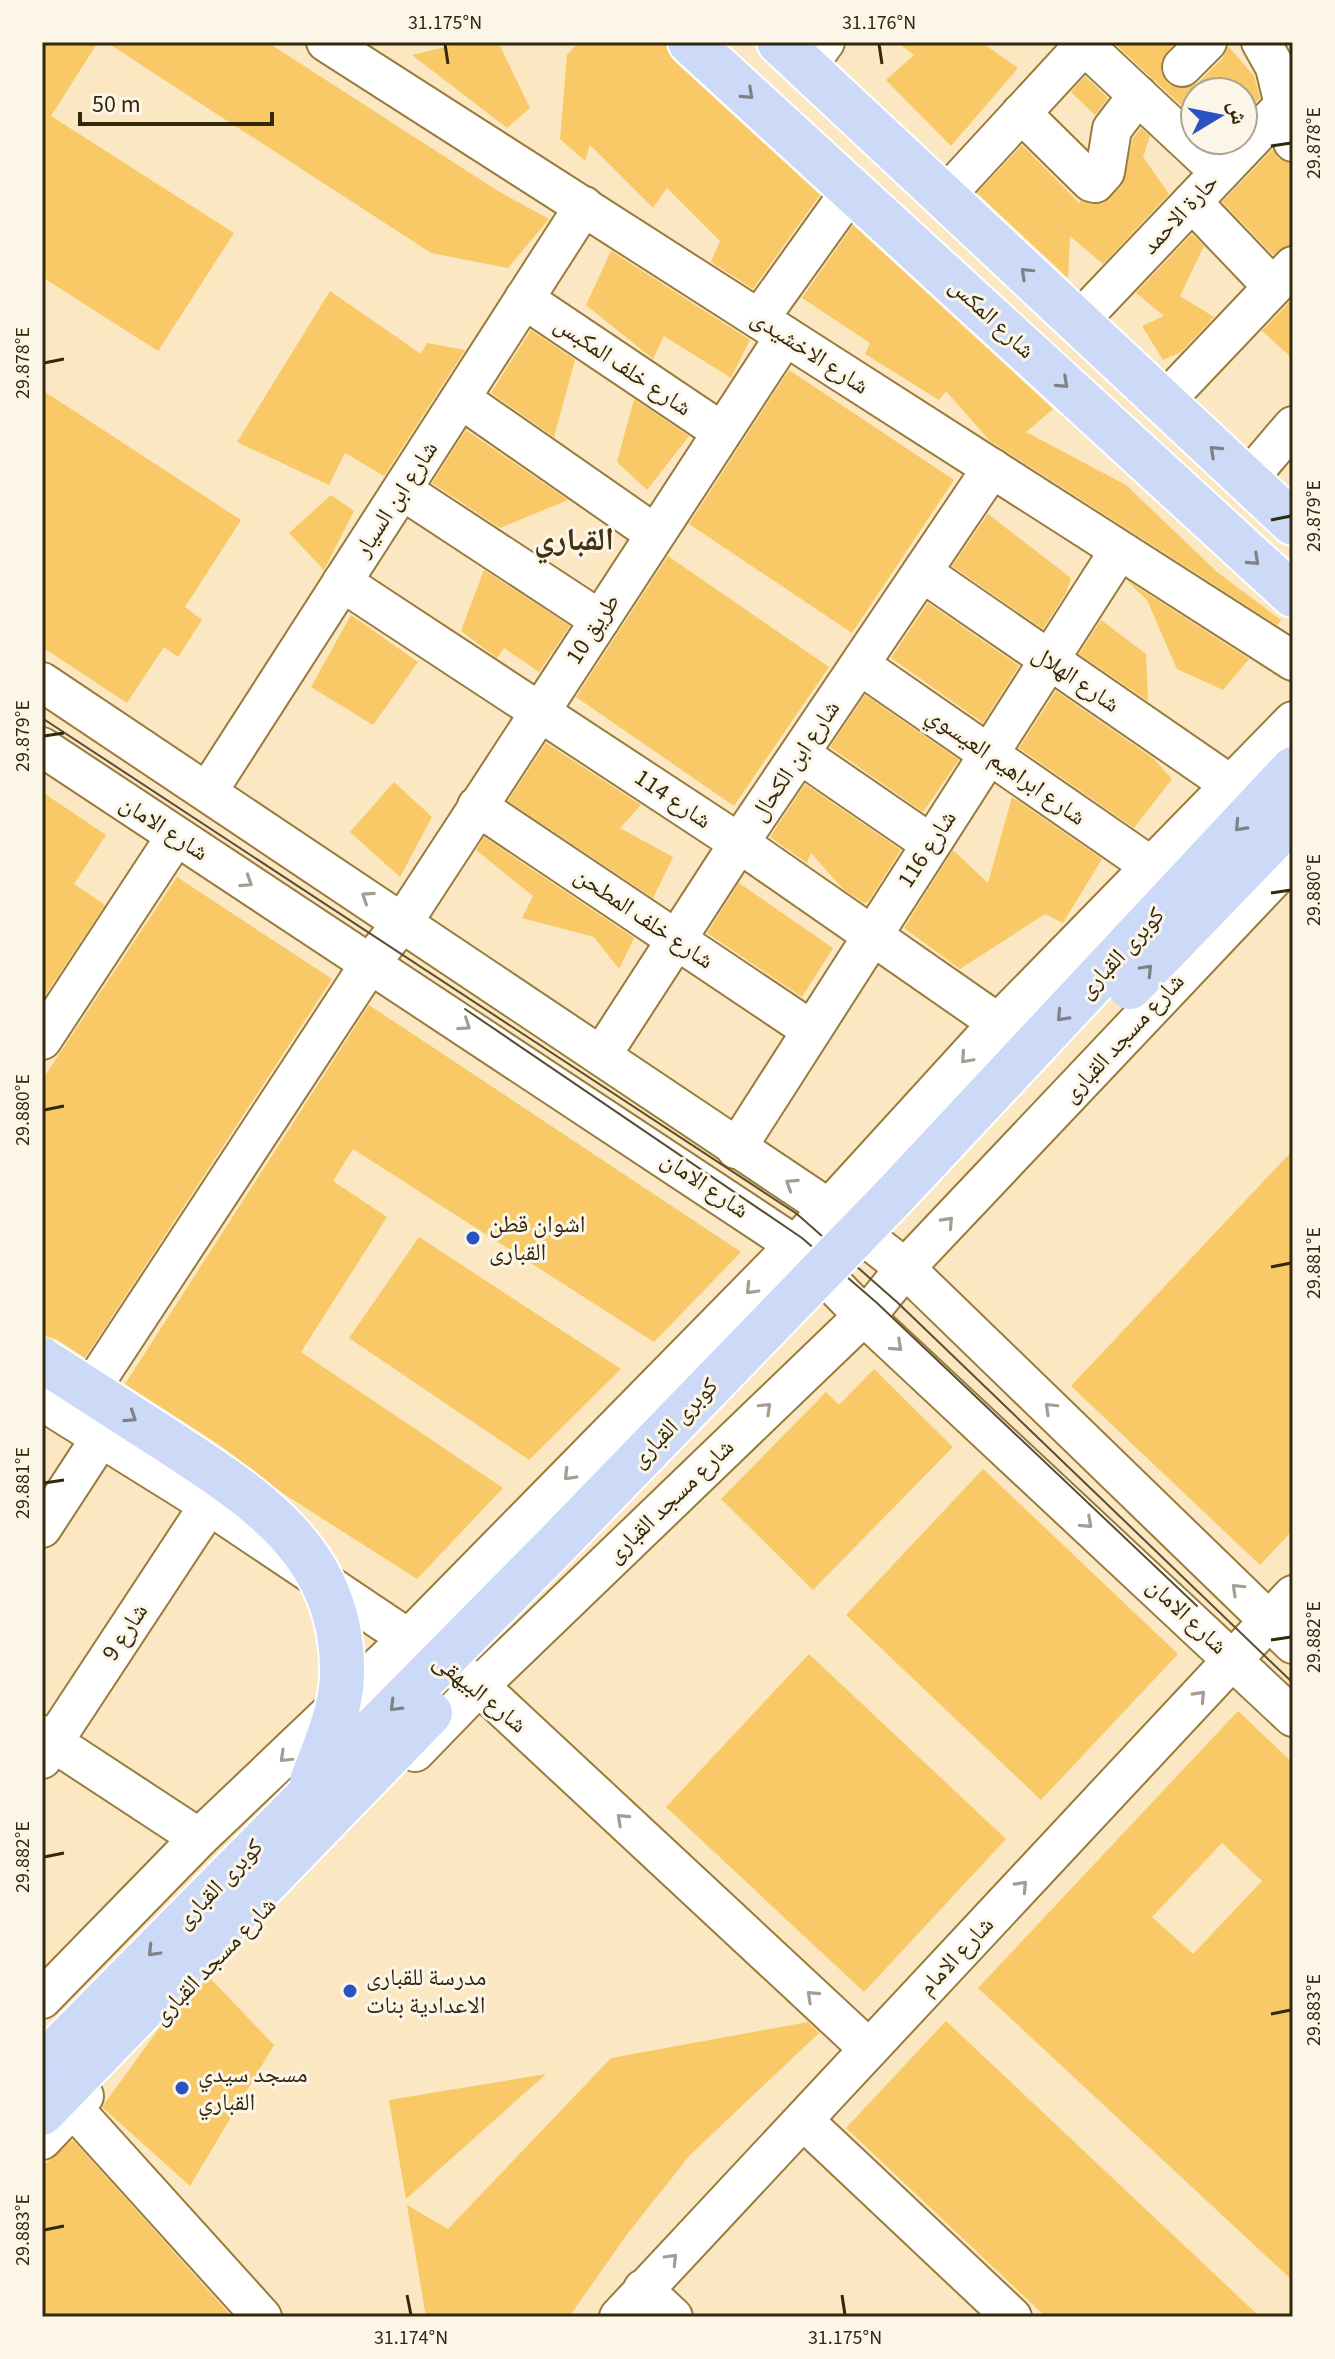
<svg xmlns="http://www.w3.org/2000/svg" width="1335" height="2359" viewBox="0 0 1335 2359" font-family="'Source Sans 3','Noto Naskh Arabic',sans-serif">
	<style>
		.building { fill: #f8c966; fill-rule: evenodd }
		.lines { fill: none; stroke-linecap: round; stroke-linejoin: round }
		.minor-casing { stroke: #997b3b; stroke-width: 42 }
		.major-casing { stroke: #fff; stroke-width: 48 }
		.minor { stroke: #fff; stroke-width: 38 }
		.major { stroke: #ccdaf8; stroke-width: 44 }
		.tram { stroke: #5b4d2f; stroke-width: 2 }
		.major-bridge-casing { stroke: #fff; stroke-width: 48; stroke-linecap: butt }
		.major-bridge { stroke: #ccdaf8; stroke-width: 44 }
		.oneway { stroke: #808182 }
		.oneway2 { stroke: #a49e92 }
		.ticks { fill: none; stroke: #34280c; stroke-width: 3 }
		.poi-dot { fill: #2854c2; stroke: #fcf6e9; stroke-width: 3 }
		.labels { text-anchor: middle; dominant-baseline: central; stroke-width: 6; stroke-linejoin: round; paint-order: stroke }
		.street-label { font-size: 24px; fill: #34280c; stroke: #fcf6e9 }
		.poi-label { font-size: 24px; fill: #34280c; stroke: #fcf6e9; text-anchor: start }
		.district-label { font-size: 32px; font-weight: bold; fill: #423210; stroke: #fcf6e9 }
		.neatline { fill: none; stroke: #34280c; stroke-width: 3 }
		.ticks-label { font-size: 20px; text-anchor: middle; fill: #34280c }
	</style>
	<rect width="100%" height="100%" fill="#fbe7c1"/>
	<g class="building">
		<polygon points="42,42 98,42 51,116 234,233 158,351 42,277"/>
		<polygon points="106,42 267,42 498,191 549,219 508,268 431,253"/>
		<polygon points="466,42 498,42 530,108 507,128 412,55"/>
		<polygon points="579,42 666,42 673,60 820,195 753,289 711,262 720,241 667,188 653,208 590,145 585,161 560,139 567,55"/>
		<polygon points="897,42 981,42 1018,68 951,146 886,80 914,55"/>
		<polygon points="1113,42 1176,42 1161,61 1161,72 1167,83 1177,88 1198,83 1223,58 1228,46 1254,76 1260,98 1243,114 1243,92 1195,92 1195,118"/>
		<polygon points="1085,76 1108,98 1095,115 1071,92"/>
		<polygon points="1141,128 1150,136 1143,157 1169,194 1103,264 1070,236 1068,278 977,193 1022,145 1080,204 1080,200 1102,204 1122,186 1133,138"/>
		<polygon points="1273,149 1278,158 1290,163 1293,171 1293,245 1273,255 1222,202"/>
		<polygon points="853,225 1053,409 1026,432 1126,485 1217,572 1281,620 1277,625 990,441 946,391 939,400 865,354 870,343 802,298"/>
		<polygon points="1192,234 1204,246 1180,296 1214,317 1181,352 1163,360 1142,326 1164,316 1136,293"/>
		<polygon points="611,251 750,340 731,378 664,336 653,359 586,305"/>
		<polygon points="330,291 421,354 427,343 465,350 384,476 345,453 329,485 237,442"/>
		<polygon points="1293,298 1293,359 1262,331"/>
		<polygon points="531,330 575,360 554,437 491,393"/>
		<polygon points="789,370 954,480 852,633 689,524"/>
		<polygon points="42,390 241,520 185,607 202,620 178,657 164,647 127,703 42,647"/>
		<polygon points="634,399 689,436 647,490 617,462"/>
		<polygon points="466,430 568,500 500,528 432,483"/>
		<polygon points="331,495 354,511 324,570 289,533"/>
		<polygon points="988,514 1071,578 1066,593 1043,629 952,566"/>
		<polygon points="668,556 829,667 734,806 576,697"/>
		<polygon points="484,570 570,626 539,672 504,648 497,658 461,631"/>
		<polygon points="1126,580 1249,659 1223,690 1177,669 1147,600"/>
		<polygon points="928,603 1019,666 983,723 891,658"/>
		<polygon points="351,615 418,662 373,725 311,687"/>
		<polygon points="1101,620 1146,654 1148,701 1079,654"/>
		<polygon points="1056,691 1154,759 1172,779 1134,828 1019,748"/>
		<polygon points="865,695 959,760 923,812 830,747"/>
		<polygon points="546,743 641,805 620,828 673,857 653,898 508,801"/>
		<polygon points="394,782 432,817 400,877 350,832"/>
		<polygon points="805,784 901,850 868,902 864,903 843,889 811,853 807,863 770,837"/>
		<polygon points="42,792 106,835 74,884 105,905 42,1000"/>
		<polygon points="1012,797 1102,859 1063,923 1045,914 960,969 904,928 953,850 988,883"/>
		<polygon points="484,837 634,938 619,969 594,937 522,918 533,896 476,850"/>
		<polygon points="177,877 332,979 85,1358 56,1339 42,1335 42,1080"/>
		<polygon points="739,883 833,948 802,997 707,933"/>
		<polygon points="369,1005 741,1252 654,1342 353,1149 333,1181 387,1217 301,1352 503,1488 417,1579 284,1494 218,1444 125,1384"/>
		<polygon points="1293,1150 1293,1530 1260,1565 1071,1386"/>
		<polygon points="419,1237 621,1369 529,1460 349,1338"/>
		<polygon points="874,1369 953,1447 813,1590 721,1499 826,1392 839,1405"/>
		<polygon points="983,1469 1178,1654 1041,1800 846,1615"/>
		<polygon points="809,1654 1006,1839 864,1992 666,1807"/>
		<path d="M1238,1711L1293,1763V2281L978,1988ZM1222,1843L1262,1881L1193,1954L1152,1917Z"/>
		<polygon points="209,1977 274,2045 190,2186 102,2107 160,2027"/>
		<polygon points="946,2021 1260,2317 1046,2317 846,2128"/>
		<polygon points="808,2022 819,2033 690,2155 628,2233 569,2317 426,2317 407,2205 448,2229 611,2058"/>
		<polygon points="546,2074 406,2199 389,2100"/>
		<polygon points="71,2141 74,2141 232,2317 42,2317 42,2167"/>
	</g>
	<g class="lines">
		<g class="minor-casing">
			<g id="minor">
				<polyline points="326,42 1293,661"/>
				<polyline points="1261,42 1275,67 1293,142"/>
				<polyline points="1084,45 1220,172"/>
				<polyline points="807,66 825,42"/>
				<polyline points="1182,67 1207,42"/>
				<polyline points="1021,113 1091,182 1095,183 1105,172 1112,129 1138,95"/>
				<polyline points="946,195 1087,42"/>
				<polyline points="1192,202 1273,287"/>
				<polyline points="524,299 722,432"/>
				<polyline points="759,319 852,189"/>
				<polyline points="1077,323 1284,105"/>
				<polyline points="461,399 655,534"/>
				<polyline points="1163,403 1293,266"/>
				<polyline points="1247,480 1293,426"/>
				<polyline points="402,490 600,620"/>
				<polyline points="922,572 1231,785"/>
				<polyline points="342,582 739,843 998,1023"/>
				<polyline points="860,665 1152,867"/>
				<polyline points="42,682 828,1208 905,1268 1293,1644"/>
				<polyline points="42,747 795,1245 863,1315 1293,1717"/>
				<polyline points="800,754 931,844"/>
				<polyline points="208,791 584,206"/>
				<polyline points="477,806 811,1030"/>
				<polyline points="42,1040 176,836"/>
				<polyline points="601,1056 739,843 992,468"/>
				<polyline points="736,1149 1119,551"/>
				<polyline points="42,1401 209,1505 479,1686 869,2049"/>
				<polyline points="71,1419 371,962 403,922 785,336"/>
				<polyline points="42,1528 100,1439"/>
				<polyline points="42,1735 199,1838"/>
				<polyline points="415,1752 479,1686 877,1303 905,1268 1293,858"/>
				<polyline points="42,1759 209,1505"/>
				<polyline points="42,1999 199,1838 410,1637 802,1238 998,1023 1293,721"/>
				<polyline points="73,2108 262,2317"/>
				<polyline points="804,2121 1012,2317"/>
				<polyline points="42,2140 84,2096"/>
				<polyline points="643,2289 673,2317"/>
				<polyline points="619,2317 1293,1595"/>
			</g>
		</g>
		<g class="major-casing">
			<g id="major">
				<polyline points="690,42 1293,595"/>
				<polyline points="779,42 1293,523"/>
			</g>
		</g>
		<use href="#minor" class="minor"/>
		<use href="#major" class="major"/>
		<g class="tram">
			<polyline points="42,718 797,1214 898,1303 1293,1683"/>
			<polyline points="465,1009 802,1238 877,1303 1197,1606"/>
		</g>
		<g class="major-bridge-casing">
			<g id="major-bridge">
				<polyline points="1130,987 1293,818"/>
				<path d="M42,1360C85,1388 128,1415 171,1443C260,1501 345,1556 342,1676C341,1711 324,1749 312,1781"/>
				<polyline points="42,2065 558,1543 895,1195 1293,769"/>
				<polyline points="42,2113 430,1713"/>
			</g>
		</g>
		<use href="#major-bridge" class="major-bridge"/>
	</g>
	<defs><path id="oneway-chevron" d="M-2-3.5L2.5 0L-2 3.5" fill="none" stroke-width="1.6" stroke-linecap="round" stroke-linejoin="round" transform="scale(2)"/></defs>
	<g class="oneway">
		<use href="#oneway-chevron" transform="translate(748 94) rotate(43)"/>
		<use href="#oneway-chevron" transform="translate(1026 273) rotate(-136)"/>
		<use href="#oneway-chevron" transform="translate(1063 383) rotate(43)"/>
		<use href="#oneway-chevron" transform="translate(1215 451) rotate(-137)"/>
		<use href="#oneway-chevron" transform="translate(1254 560) rotate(43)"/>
		<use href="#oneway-chevron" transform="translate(1240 826) rotate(133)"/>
		<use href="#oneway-chevron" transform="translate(1147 970) rotate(-46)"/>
		<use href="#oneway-chevron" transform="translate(1062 1016) rotate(133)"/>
		<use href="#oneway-chevron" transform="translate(131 1417) rotate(33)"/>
		<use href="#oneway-chevron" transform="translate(395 1706) rotate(135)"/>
		<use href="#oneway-chevron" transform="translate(153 1951) rotate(134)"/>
	</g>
	<g class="oneway2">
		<use href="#oneway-chevron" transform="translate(247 882) rotate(33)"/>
		<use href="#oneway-chevron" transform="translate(367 897) rotate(-146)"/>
		<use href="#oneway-chevron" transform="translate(465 1025) rotate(34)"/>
		<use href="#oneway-chevron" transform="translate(966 1058) rotate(132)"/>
		<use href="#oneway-chevron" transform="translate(791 1184) rotate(-147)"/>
		<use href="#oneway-chevron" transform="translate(948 1222) rotate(-47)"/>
		<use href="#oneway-chevron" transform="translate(751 1289) rotate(134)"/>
		<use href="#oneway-chevron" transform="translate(897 1346) rotate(43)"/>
		<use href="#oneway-chevron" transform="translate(766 1408) rotate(-44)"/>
		<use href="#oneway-chevron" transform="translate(1050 1408) rotate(-136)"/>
		<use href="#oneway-chevron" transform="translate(569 1475) rotate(134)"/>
		<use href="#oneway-chevron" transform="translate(1087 1523) rotate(43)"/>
		<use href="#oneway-chevron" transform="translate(1237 1589) rotate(-136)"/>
		<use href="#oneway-chevron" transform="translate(1200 1696) rotate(-47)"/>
		<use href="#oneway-chevron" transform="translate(285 1757) rotate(136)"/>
		<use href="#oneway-chevron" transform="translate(622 1819) rotate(-137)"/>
		<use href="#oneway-chevron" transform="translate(1022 1886) rotate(-47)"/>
		<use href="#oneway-chevron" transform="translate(812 1996) rotate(-137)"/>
		<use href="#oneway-chevron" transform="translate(672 2259) rotate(-46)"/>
	</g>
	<path class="ticks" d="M445,44L448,64M879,44L882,64M1271,146L1291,143M44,363L64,359M1271,520L1291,516M44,736L64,733M1271,893L1291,890M44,1110L64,1106M1271,1267L1291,1263M44,1483L64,1480M1271,1640L1291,1637M44,1857L64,1853M1271,2014L1291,2010M44,2230L64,2226M407,2295L411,2315M842,2295L845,2315"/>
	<g class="poi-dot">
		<circle cx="473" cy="1238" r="8"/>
		<circle cx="350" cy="1991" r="8"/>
		<circle cx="182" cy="2088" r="8"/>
	</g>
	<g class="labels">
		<g class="street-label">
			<text transform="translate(1180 214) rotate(-47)">حارة الاحمد</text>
			<text transform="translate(992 318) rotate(43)">شارع المكس</text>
			<text transform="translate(810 352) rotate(33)">شارع الاخشيدى</text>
			<text transform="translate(623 366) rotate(34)">شارع خلف المكبس</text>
			<text transform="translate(396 499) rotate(-57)">شارع ابن السيار</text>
			<text transform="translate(593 629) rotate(-57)">طريق 10</text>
			<text transform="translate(1076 679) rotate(34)">شارع الهلال</text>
			<text transform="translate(795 761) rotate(-56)">شارع ابن الكحال</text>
			<text transform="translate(1006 766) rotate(35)">شارع ابراهيم العيسوي</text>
			<text transform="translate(673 799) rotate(34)">شارع 114</text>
			<text transform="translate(164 828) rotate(33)">شارع الامان</text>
			<text transform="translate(927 849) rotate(-57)">شارع 116</text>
			<text transform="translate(644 918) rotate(34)">شارع خلف المطحن</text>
			<text transform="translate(1121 953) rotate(-47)">كوبرى القبارى</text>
			<text transform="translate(1123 1038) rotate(-47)">شارع مسجد القبارى</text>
			<text transform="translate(705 1185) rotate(34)">شارع الامان</text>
			<text transform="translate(674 1423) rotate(-46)">كوبرى القبارى</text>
			<text transform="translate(670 1501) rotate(-44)">شارع مسجد القبارى</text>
			<text transform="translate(1187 1616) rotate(43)">شارع الامان</text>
			<text transform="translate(125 1632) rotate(-57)">شارع 9</text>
			<text transform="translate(480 1693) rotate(39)">شارع البيهقى</text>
			<text transform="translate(219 1884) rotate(-46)">كوبرى القبارى</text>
			<text transform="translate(956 1956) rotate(-47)">شارع الامام</text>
			<text transform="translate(214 1961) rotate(-46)">شارع مسجد القبارى</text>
		</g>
		<g class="poi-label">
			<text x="489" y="1224">اشوان قطن<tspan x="489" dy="28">القبارى</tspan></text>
			<text x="366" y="1977">مدرسة للقبارى<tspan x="366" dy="28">الاعدادية بنات</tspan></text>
			<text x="198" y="2074">مسجد سيدي<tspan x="198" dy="28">القباري</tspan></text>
		</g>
		<g class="district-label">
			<text x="574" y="540">القباري</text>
		</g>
	</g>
	<rect width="1335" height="2359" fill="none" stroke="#fcf6e9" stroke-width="88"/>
	<g transform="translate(1219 116) rotate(80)"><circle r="38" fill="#fcf6e9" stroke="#aca491" stroke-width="2"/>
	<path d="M0-6L14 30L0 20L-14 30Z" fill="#2854c2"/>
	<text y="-12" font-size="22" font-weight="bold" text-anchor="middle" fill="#34280c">ش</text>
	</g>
	<path d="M80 112v12h192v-12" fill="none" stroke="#34280c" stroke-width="4"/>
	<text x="92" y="112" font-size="24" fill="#34280c" stroke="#fcf6e9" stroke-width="6" paint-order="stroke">50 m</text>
	<rect x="44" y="44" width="1247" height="2271" class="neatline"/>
	<g class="ticks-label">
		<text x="445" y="29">31.175°N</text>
		<text x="879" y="29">31.176°N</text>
		<text transform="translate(1313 143) rotate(-90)" y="7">29.878°E</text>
		<text transform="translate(22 363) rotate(-90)" y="7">29.878°E</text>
		<text transform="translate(1313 516) rotate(-90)" y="7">29.879°E</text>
		<text transform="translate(22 736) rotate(-90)" y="7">29.879°E</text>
		<text transform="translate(1313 890) rotate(-90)" y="7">29.880°E</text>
		<text transform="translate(22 1110) rotate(-90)" y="7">29.880°E</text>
		<text transform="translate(1313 1263) rotate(-90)" y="7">29.881°E</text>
		<text transform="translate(22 1483) rotate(-90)" y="7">29.881°E</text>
		<text transform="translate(1313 1637) rotate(-90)" y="7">29.882°E</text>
		<text transform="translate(22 1857) rotate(-90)" y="7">29.882°E</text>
		<text transform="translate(1313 2010) rotate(-90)" y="7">29.883°E</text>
		<text transform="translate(22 2230) rotate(-90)" y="7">29.883°E</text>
		<text x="411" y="2344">31.174°N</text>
		<text x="845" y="2344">31.175°N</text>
	</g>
</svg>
